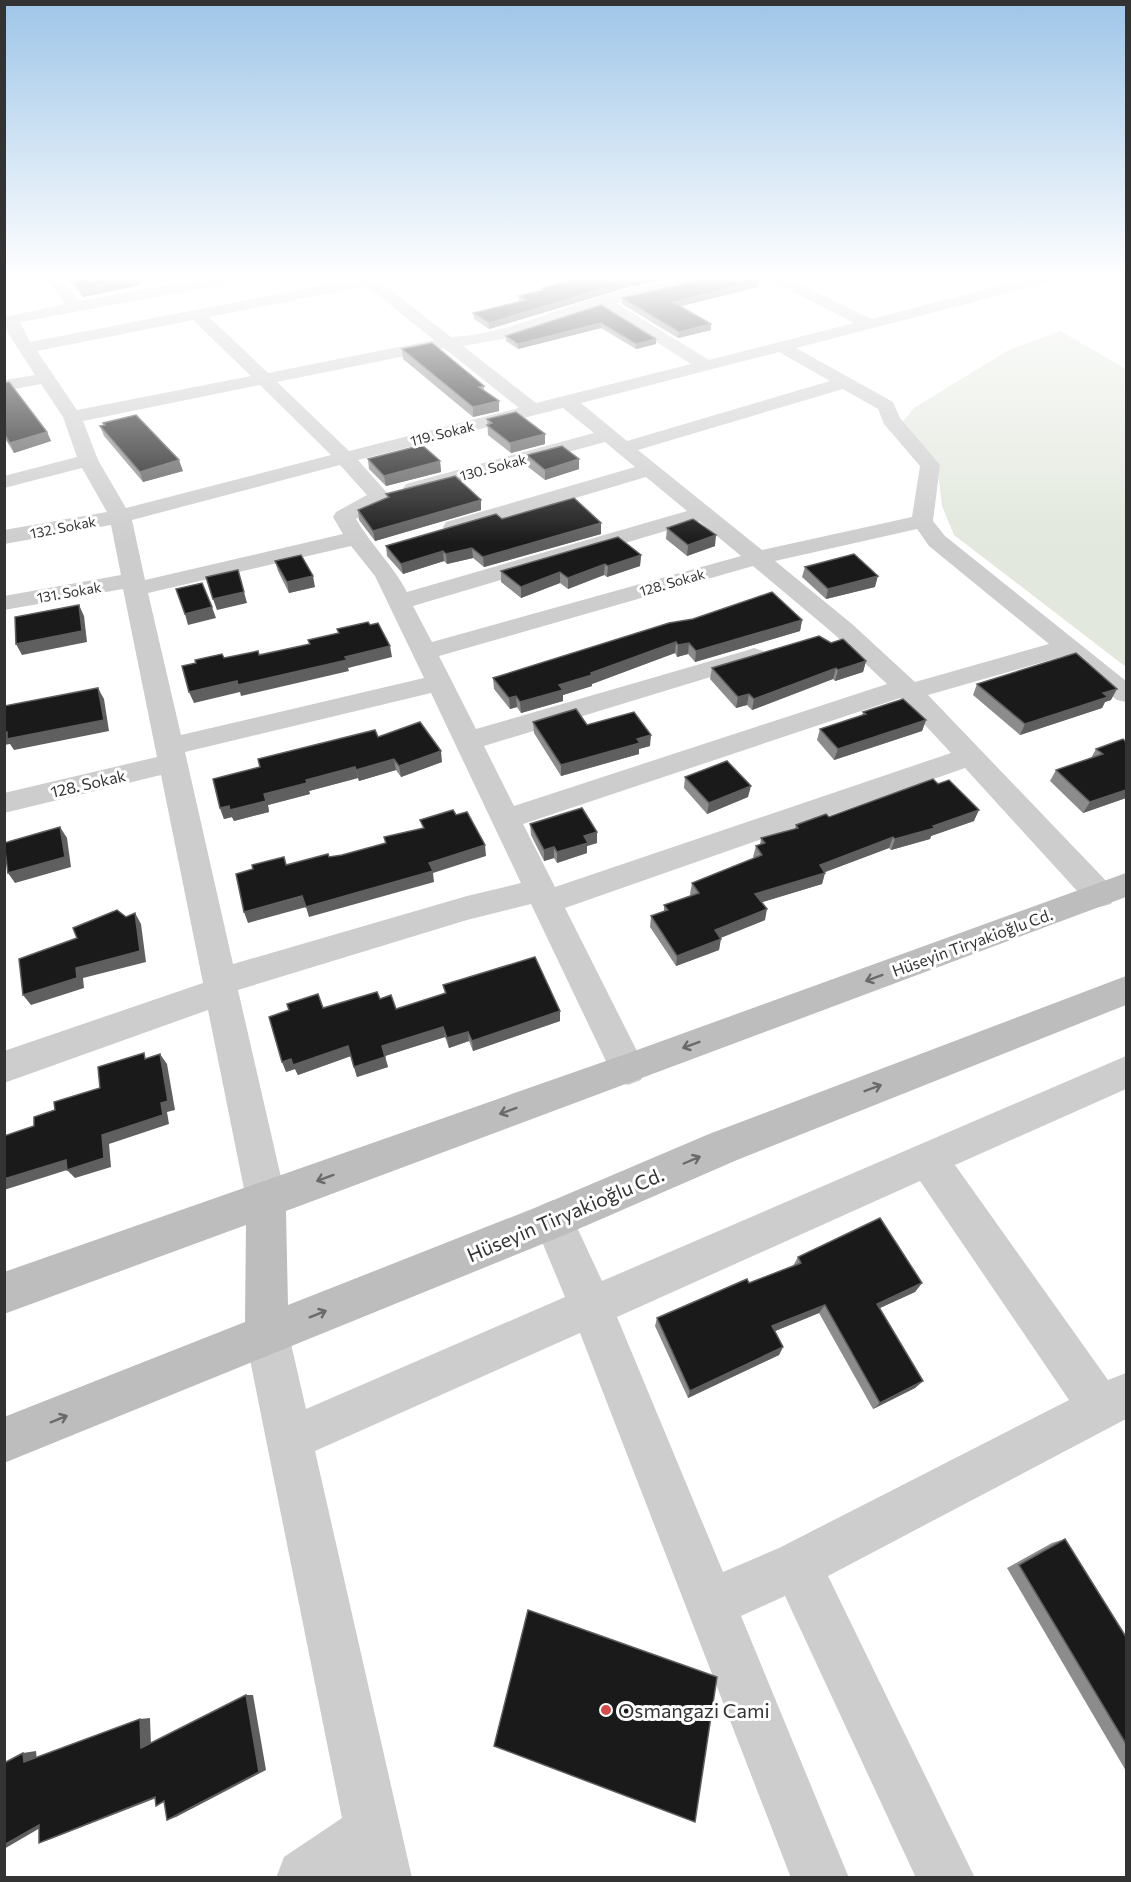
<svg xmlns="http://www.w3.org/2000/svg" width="1131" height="1882" viewBox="0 0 1131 1882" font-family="Commissioner,sans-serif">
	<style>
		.green { fill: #e2e8dd }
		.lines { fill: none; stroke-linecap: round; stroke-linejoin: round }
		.street { fill: #cdcdcd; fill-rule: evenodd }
		.secondary { fill: #bdbdbd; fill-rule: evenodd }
		.wall { fill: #8c8c8c }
		.shaded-wall { fill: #5f5f5f }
		.building { fill: #1a1a1a; stroke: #5f5f5f; stroke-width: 1.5 }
		.oneway { stroke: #6a6a6a }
		.poi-dot { fill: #d44b4d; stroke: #fff; stroke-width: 2 }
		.labels { text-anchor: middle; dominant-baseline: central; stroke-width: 6; stroke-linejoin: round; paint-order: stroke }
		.far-street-label { font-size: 14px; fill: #333; stroke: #fff }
		.street-label { font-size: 16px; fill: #333; stroke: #fff }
		.near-street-label { font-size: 20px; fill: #333; stroke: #fff }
		.near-poi-label { font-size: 20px; fill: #333; stroke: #fff; text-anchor: start }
	</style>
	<rect width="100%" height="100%" fill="#fff"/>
	<polygon class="green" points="1060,331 1126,369 1126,667 954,535 942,506 937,464 901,424 914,408 1007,351"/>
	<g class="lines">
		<g class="street">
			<path d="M47,280H62L80,301L194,280H228L221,285L20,322L30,342L350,280H383L382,283L451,337C504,334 549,312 599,297C635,286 671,280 708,280L701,285L616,303L709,360L854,323L771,280H791L871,319L1022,280H1049L1047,283L796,348L893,402L900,418L940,465L933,521L945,536L1126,681V702L1117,700L1064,656L928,695L1111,886L1116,895L1111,904L1100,907L1089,904L965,768L565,908L646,1069L641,1080L628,1085L615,1080L531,904L467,920L238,990L286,1199L280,1212L266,1218L252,1212L246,1199L208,1010L4,1083V1051L203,983L161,775L4,813V793L157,757L123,589L4,610V596L121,575L111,525L4,544V530L107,512L82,468L4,488V476L77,457L63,417L41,384L4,391V380L35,375L8,333L4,317L65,304ZM367,286L434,340L268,373L209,317ZM601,307L691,364L536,403L463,346L514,337ZM193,320L251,376L77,410L37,351ZM444,348L519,408L349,451L277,382ZM779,352L830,381L627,441L581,403ZM260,385L331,455L126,508L98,460L83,421ZM843,389L878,409L884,424L920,466L912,517L762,550L638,450ZM563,408L594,433L406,484L403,488L406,492L413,494L605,442L635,467L446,522L443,527L446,532L454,534L646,477L687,511L407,592C393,565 371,545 356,519L380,506L388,494L358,460ZM340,465L367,495L336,512L333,517L343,534L145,580L132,520ZM699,521L741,556L432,642L413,606ZM917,529L929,546L1049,644L915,682L852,624L775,561ZM351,546L375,576L424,678L181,735L148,593ZM753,566L834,634L887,684L514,806L484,746L763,661L767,656L763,651L754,648L745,651L476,729L439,656ZM431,693L521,883L467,896L233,964L185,752ZM900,698L951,753L555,887L523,824Z"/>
			<path d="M1126,1056V1089L955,1165L1108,1380L1126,1373V1419L828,1576L975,1878H916L785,1596L741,1616L849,1878H791L580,1333L315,1451L412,1878H276L284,1857L342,1818L245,1335L252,1320L267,1313L282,1320L289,1335L306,1409L565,1297L533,1220L539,1206L553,1200L567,1206L602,1281ZM920,1181L1069,1400L779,1548L723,1572L617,1317Z"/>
		</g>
		<polygon class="secondary" points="1126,873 1126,897 286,1211 288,1305 542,1205 709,1134 1126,976 1126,1005 737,1160 567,1234 4,1463 4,1417 245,1322 246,1225 4,1314 4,1272 626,1054"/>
	</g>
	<g class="wall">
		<polygon points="69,280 140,280 141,285 83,297"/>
		<polygon points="574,280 665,280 625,288 489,329 474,319 473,313 519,302 519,296 542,290 542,288"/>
		<polygon points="702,281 758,287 681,306 711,330 678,338 622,304 622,298"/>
		<polygon points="601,305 656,339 656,344 636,349 601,328 518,349 506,341 506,336"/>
		<polygon points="402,349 484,386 484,390 499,411 473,417 403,359"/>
		<polygon points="4,383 47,432 51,441 14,453 4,437"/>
		<polygon points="487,419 545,444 511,453 488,435"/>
		<polygon points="103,423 183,471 143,482 104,436 100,426 104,425"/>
		<polygon points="527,455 579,469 545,480 527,466"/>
		<polygon points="368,459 440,461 441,472 386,486 369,469"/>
		<polygon points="386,494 481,500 481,510 375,541 359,520 358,510 387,498"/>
		<polygon points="502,519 601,534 484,567 473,558 447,564 444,561 403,574 387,556 386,546"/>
		<polygon points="667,528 715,546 687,556 666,539"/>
		<polygon points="641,555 640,566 607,577 604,575 568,589 560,583 521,598 501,582 501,571"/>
		<polygon points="275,561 315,587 289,593 278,571"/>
		<polygon points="805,567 875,587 826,599 802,577"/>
		<polygon points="802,620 800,631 695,662 688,654 677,657 675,653 592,684 592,686 563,695 563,701 521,713 517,707 510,709 494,689 493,678 669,623"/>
		<polygon points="831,643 866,661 863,672 835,681 833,679 752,710 747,705 736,708 710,679 712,668"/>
		<polygon points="977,684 1111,700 1105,702 1102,708 1020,735 973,695"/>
		<polygon points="863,712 926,720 922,731 834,760 817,740 820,729 862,716"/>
		<polygon points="533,722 587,725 650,746 639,749 639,754 561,776 534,733"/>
		<polygon points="378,737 442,762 401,777 396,770 359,781 358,778 309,791 310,794 268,805 269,812 234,821 232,817 224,819 220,808"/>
		<polygon points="1126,742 1126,798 1083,813 1050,781 1056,770 1091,758 1096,749"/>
		<polygon points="685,777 748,797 707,814 684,788"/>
		<polygon points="829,817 974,821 931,836 930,839 891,850 889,848 825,872 822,884 762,902 765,920 720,938 719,950 676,966 650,927 651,916 664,912 664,905 691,896 690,894 692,883 754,858 753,857 756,846 760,845 761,838 795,829 796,825"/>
		<polygon points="530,824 597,832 597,843 587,846 587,853 557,863 554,858 544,861 531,835"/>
		<polygon points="443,985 560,1021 473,1051 469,1041 449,1048 445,1037 385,1056 388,1067 357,1077 351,1056 298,1075 295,1069 286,1072 380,999 396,1009 445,994"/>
		<polygon points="798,1257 922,1283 915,1292 880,1308 923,1381 915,1388 873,1409 819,1313 775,1331 783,1347 779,1355 688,1398 655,1326 657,1318 793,1266"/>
		<polygon points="1065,1539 1126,1636 1126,1771 1007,1568 1052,1543"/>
	</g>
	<g class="shaded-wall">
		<polygon points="122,280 140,280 141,285 83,297 80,289"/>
		<polygon points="632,280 665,280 625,288 489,329 489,323"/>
		<polygon points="759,281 758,287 673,308 673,302"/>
		<polygon points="601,323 601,328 518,349 518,344"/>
		<polygon points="711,324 711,330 678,338 679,332"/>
		<polygon points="656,339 656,344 636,349 636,344"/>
		<polygon points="499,401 499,411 473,417 473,407"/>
		<polygon points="47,432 51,441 14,453 10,443"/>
		<polygon points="545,434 545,444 511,453 510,443"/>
		<polygon points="579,459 579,469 545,480 545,470"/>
		<polygon points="179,460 183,471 143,482 140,472"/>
		<polygon points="440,461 441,472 386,486 384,476"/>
		<polygon points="481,500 481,510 375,541 373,531"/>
		<polygon points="601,523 601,534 484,567 483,557"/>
		<polygon points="716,535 715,546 687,556 688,545"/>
		<polygon points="472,548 473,558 447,564 446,554"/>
		<polygon points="443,551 444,561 403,574 401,564"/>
		<polygon points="641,555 640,566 607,577 608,566"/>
		<polygon points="605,564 604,575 568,589 568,578"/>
		<polygon points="238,570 247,603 217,610 213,599"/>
		<polygon points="560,572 560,583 521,598 521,587"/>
		<polygon points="313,576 315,587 289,593 287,582"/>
		<polygon points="878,576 875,587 826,599 828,589"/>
		<polygon points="79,605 84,616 87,642 22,655 16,644"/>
		<polygon points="212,607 216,618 188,625 185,614"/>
		<polygon points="802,620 800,631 695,662 696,651"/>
		<polygon points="676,642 675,653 592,684 592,686 563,695 563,701 521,713 520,702 559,685"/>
		<polygon points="689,643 688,654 677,657 678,645"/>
		<polygon points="390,646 392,657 348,668 349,671 241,696 240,692 194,703 189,692"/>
		<polygon points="866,661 863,672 835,681 838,670"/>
		<polygon points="836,668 833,679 752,710 754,699"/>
		<polygon points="98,688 104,699 109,731 14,750 10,744 4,745 4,732"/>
		<polygon points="1117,689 1111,700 1105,702 1102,708 1020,735 1025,724 1103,693"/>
		<polygon points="749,694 747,705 736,708 738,697"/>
		<polygon points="516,696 517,707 510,709 509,698"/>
		<polygon points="926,720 922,731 834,760 838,749"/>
		<polygon points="651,735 650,746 639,749 639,754 561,776 561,765"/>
		<polygon points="441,751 442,762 401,777 399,766"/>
		<polygon points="394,759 396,770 359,781 356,770"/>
		<polygon points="355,767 358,778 309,791 310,794 268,805 269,812 234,821 232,817 224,819 220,808 264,794 306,780"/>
		<polygon points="751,786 748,797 707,814 709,803"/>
		<polygon points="1126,790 1126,798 1083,813 1090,802"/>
		<polygon points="979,810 974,821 931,836 930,839 891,850 895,839"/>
		<polygon points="60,827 67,838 71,867 15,883 8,873"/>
		<polygon points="597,832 597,843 587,846 587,853 557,863 557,852 584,836"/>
		<polygon points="893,837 889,848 820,874 825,873 822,884 753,905 755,894 820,865"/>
		<polygon points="485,845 486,856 433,873 434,882 309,917 306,907 248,923 244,912 429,863"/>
		<polygon points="554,847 554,858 544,861 544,850"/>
		<polygon points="767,909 765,920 713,941 715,930"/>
		<polygon points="135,913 141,924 146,962 83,978 84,988 31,1005 23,995 76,968"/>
		<polygon points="721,939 719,950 676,966 677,956"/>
		<polygon points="560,1011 560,1021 473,1051 472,1041"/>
		<polygon points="443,1027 445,1037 385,1056 382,1046"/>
		<polygon points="468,1032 469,1041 449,1048 447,1038"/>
		<polygon points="348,1046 351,1056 298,1075 295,1069 286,1072 282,1062 291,1059"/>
		<polygon points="160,1054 167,1064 175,1110 167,1112 169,1124 109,1144 111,1167 75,1178 67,1170 4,1190 4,1179 102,1135 161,1103"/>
		<polygon points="385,1057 388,1067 357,1077 354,1067"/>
		<polygon points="922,1283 915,1292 871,1312 877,1304"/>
		<polygon points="825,1305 819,1313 768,1334 772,1326"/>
		<polygon points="783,1347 779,1355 688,1398 690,1391"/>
		<polygon points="923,1381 915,1388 873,1409 880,1403"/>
		<polygon points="246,1695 253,1695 266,1770 176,1817 167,1820"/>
		<polygon points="150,1718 151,1746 141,1748 140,1719"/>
		<polygon points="36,1751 37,1761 24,1762 23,1753"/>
		<polygon points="164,1795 51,1839 39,1843 155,1797"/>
		<polygon points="52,1821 4,1849 4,1845 39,1825"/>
	</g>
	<g class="building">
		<polygon points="73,280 122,280 80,289"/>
		<polygon points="574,280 632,280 489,323 473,313 526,300 519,296 545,290 542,288"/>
		<polygon points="703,280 757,280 759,281 673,302 711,324 679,332 622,298"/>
		<polygon points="601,305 656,339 636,344 601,323 518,344 506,336"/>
		<polygon points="432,343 484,386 479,387 499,401 473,407 402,349"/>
		<polygon points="9,382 47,432 10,443 4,434 4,383"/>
		<polygon points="516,412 545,434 510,443 487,425 492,423 487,419"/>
		<polygon points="136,415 179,460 140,472 100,426 105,425 103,423"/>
		<polygon points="422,445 440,461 384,476 368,459"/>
		<polygon points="562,446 579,459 545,470 527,455"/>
		<polygon points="455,476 481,500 373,531 358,510 389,497 386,494"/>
		<polygon points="574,498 601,523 483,557 472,548 446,554 443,551 401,564 386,546 496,514 502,519"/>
		<polygon points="693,519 716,535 688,545 667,528"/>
		<polygon points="618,537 641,555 608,566 605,564 568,578 560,572 521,587 501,571"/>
		<polygon points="854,554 878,576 828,589 805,567"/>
		<polygon points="301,555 313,576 287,582 275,561"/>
		<polygon points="238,570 244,592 213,599 206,577"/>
		<polygon points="202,583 212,607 185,614 176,589"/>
		<polygon points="772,592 802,620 696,651 689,643 678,645 676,642 591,673 592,675 559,685 563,690 520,702 516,696 509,698 493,678 669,623 693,619"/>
		<polygon points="79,605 82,631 16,644 15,617"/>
		<polygon points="368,622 370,625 378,623 390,646 345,657 347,660 238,685 237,681 189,692 182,666 196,663 195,660 222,654 224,658 258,651 259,655 310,644 308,640 339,633 337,629"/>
		<polygon points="819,636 831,643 843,639 866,661 838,670 836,668 754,699 749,694 738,697 712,668"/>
		<polygon points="1076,653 1117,689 1103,693 1108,697 1025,724 977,684"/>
		<polygon points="98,688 104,720 7,739 7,732 4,732 4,706"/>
		<polygon points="903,699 926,720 838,749 820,729 866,714 863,712"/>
		<polygon points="576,709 587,725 634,712 651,735 637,739 640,743 561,765 533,722"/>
		<polygon points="420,722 441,751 399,766 394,759 356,770 355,767 306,780 307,783 264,794 266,801 230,810 229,806 220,808 213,779 260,767 258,759 375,730 378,737"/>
		<polygon points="1123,739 1126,742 1126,790 1090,802 1056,770 1103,754 1096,749"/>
		<polygon points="727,761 751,786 709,803 685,777"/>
		<polygon points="933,779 938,784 949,780 979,810 933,826 935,828 895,839 893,837 820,865 825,873 755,894 767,909 715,930 721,939 677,956 651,916 668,910 664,905 699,893 692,883 762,855 756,846 765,843 761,838 798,828 796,825 826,814 829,817"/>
		<polygon points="582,808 597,832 584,836 588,843 557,852 554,847 544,850 530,824"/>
		<polygon points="453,810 456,815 467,812 485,845 429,863 433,871 306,907 302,896 244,912 236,874 253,869 252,865 284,857 286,865 328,854 329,857 342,855 386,843 384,837 424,828 420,820"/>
		<polygon points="60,827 65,857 8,873 4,843"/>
		<polygon points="117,910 126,917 135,913 140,951 76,968 77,978 23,995 19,959 77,938 73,928"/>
		<polygon points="535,957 560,1011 472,1041 468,1032 447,1038 443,1027 382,1046 385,1057 354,1067 348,1046 293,1065 291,1059 282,1062 269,1017 289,1010 287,1004 318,994 323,1008 377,992 380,999 391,995 396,1009 446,993 443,985"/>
		<polygon points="144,1053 145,1059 160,1054 168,1101 161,1103 163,1115 102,1135 104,1158 67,1170 66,1160 4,1179 4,1136 34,1126 34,1117 55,1110 54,1102 100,1088 98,1067"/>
		<polygon points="880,1218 922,1283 877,1304 923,1381 880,1403 825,1305 772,1326 783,1347 690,1391 657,1318 747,1279 749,1283 801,1263 798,1257"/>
		<polygon points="1065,1539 1126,1637 1126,1744 1019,1565"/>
		<polygon points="528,1610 717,1677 695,1822 494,1746"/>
		<polygon points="246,1695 259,1772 167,1820 164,1801 156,1806 155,1797 39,1843 39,1825 4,1845 4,1763 23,1753 24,1762 140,1719 141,1748"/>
	</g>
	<defs><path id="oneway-shaft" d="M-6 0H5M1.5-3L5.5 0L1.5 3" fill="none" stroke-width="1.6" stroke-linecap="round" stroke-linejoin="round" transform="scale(1.5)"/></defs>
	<g class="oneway">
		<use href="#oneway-shaft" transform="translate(874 978) rotate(160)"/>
		<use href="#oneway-shaft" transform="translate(691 1045) rotate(160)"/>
		<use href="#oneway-shaft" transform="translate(873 1088) rotate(-21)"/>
		<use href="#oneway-shaft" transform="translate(508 1111) rotate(160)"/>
		<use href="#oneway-shaft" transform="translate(692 1160) rotate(-23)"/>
		<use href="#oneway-shaft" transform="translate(325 1178) rotate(160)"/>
		<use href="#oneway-shaft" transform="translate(318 1314) rotate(-22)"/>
		<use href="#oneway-shaft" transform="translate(59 1419) rotate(-22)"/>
	</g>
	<linearGradient id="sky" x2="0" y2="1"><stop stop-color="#9ec5e8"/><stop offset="0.51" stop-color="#fff"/><stop offset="1" stop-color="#fff" stop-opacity="0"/></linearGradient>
	<rect width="1131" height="544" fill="url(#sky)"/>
	<circle class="poi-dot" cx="606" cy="1710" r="6"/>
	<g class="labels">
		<g class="far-street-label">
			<text transform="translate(442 433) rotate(-14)">119. Sokak</text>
			<text transform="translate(493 467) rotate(-15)">130. Sokak</text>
			<text transform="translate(63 527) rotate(-11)">132. Sokak</text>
			<text transform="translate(672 582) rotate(-16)">128. Sokak</text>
			<text transform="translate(69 592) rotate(-10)">131. Sokak</text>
		</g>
		<g class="street-label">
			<text transform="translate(88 783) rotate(-13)">128. Sokak</text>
			<text transform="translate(972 942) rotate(-20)">Hüseyin Tiryakioğlu Cd.</text>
		</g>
		<g class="near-street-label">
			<text transform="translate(565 1214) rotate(-23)">Hüseyin Tiryakioğlu Cd.</text>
		</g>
		<g class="near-poi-label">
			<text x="618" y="1710">Osmangazi Cami</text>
		</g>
	</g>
	<rect width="1131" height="1882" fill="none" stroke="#333333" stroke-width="12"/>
</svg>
